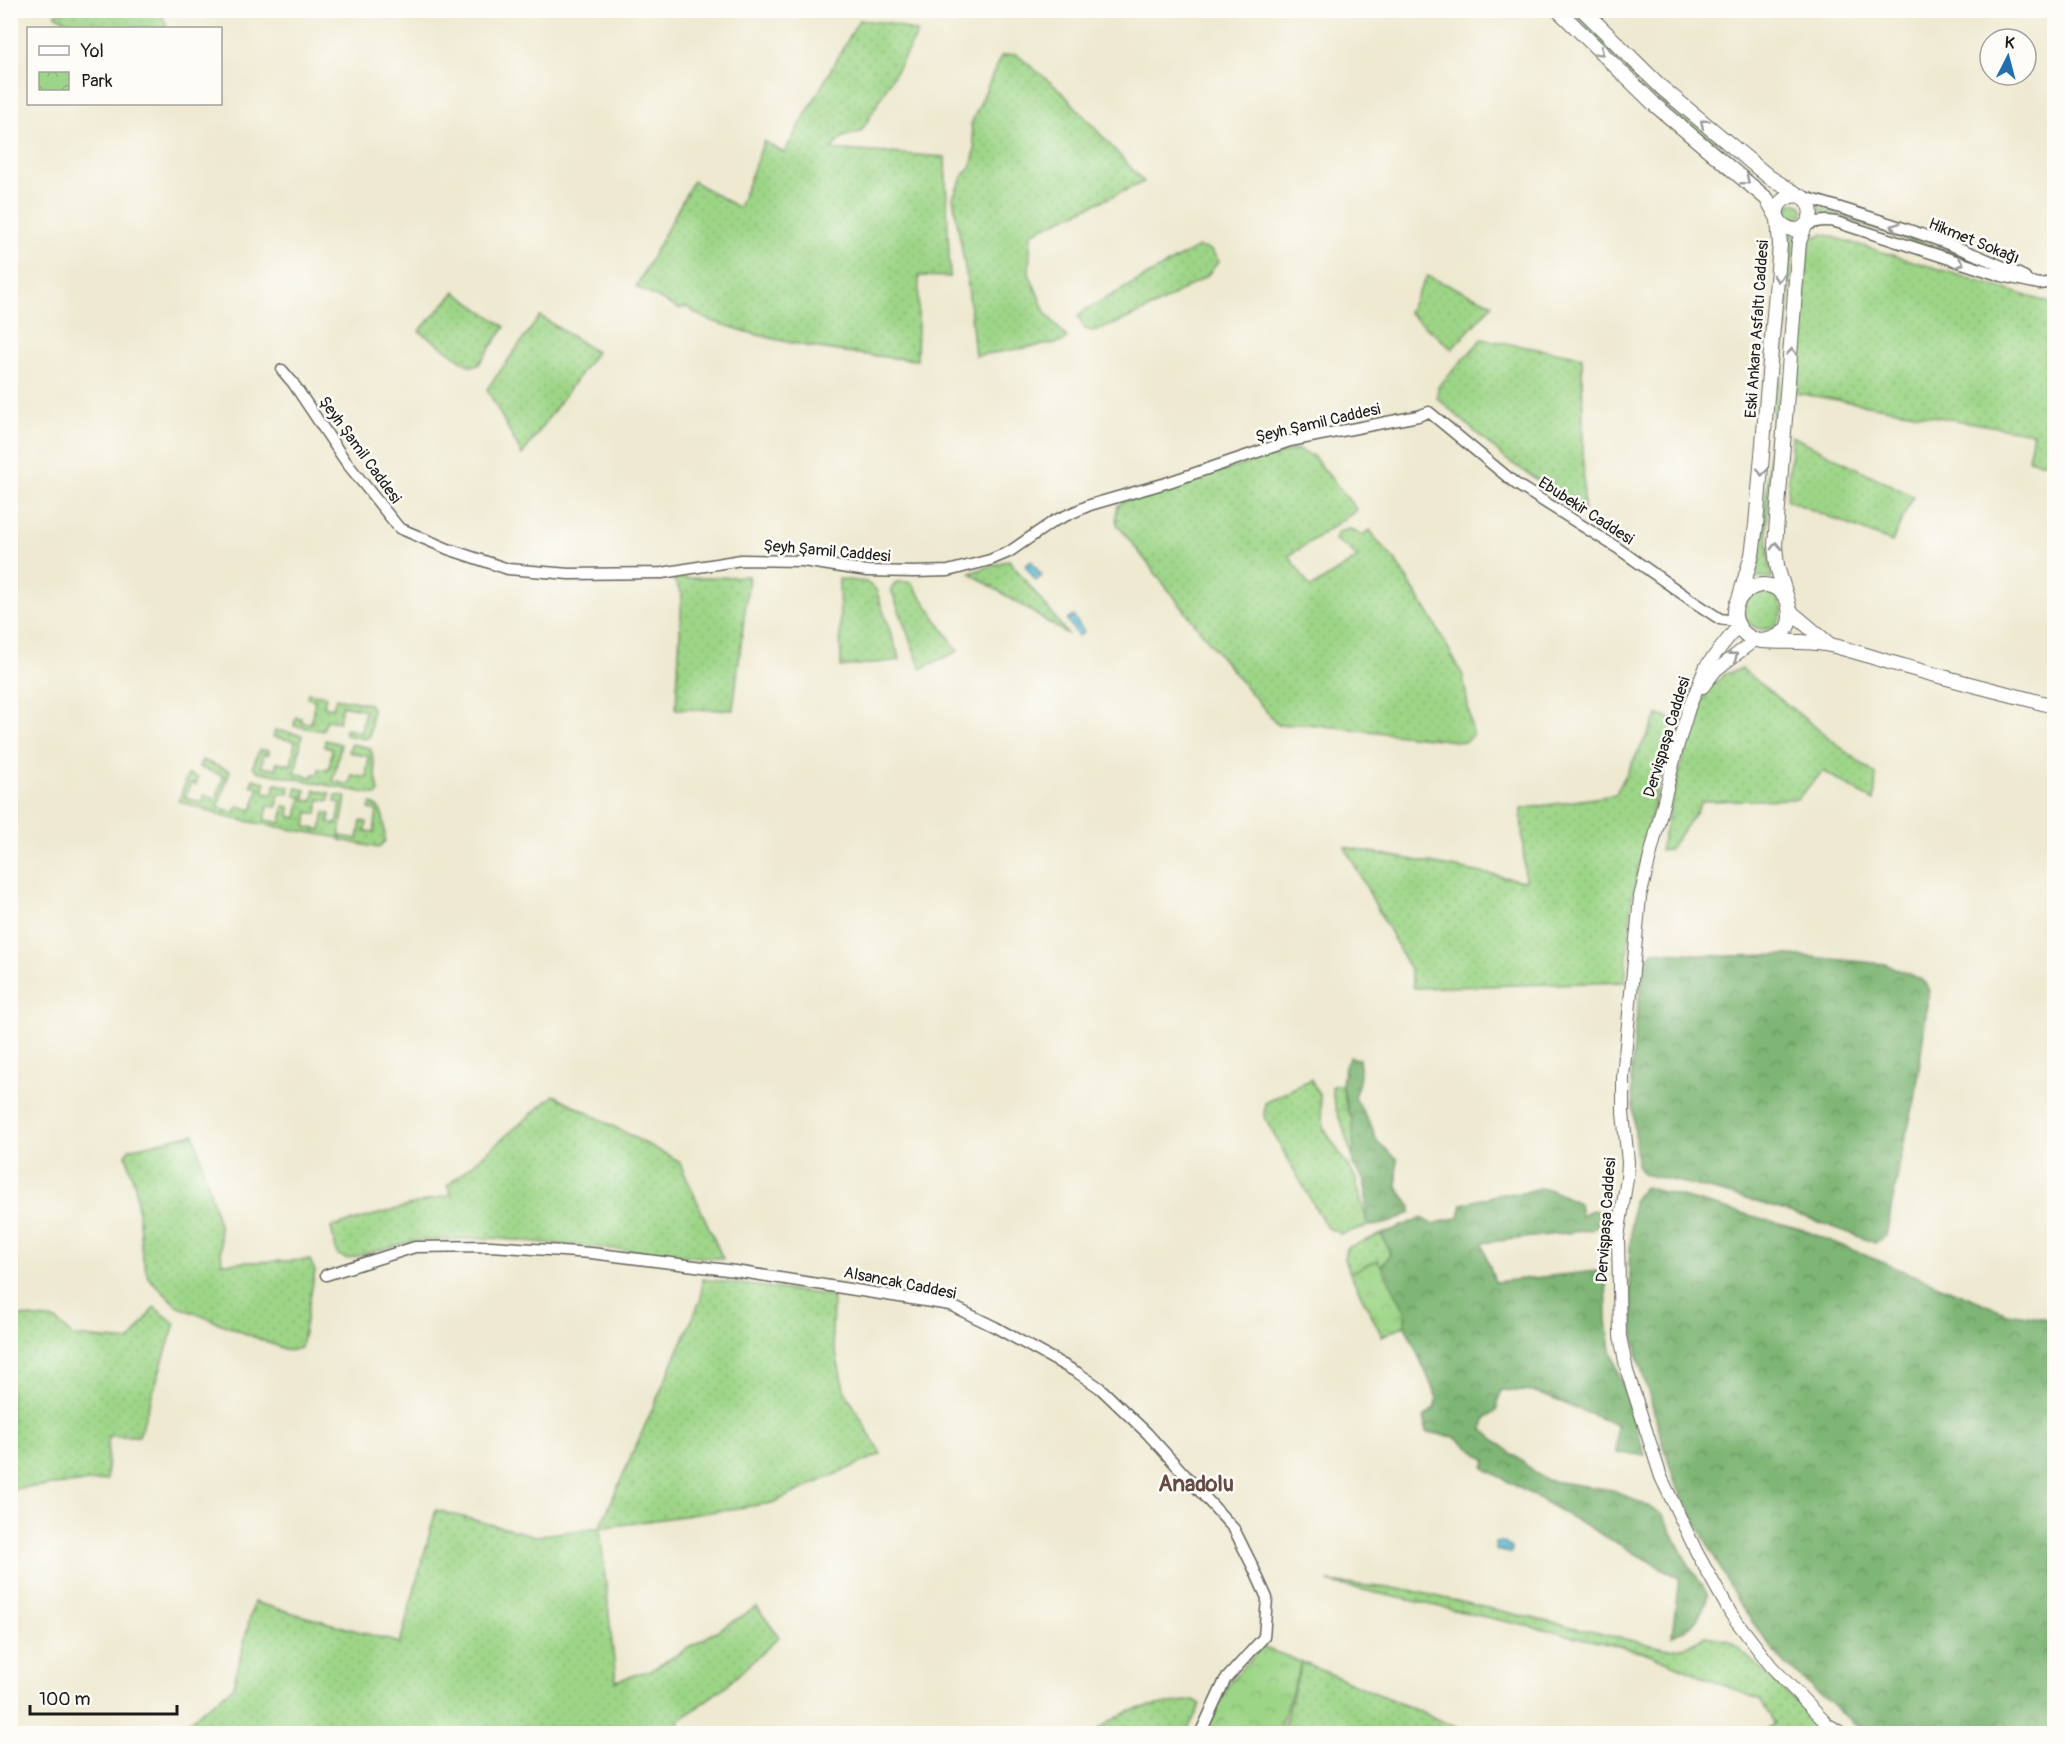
<svg xmlns="http://www.w3.org/2000/svg" width="2065" height="1744" viewBox="0 0 2065 1744" font-family="Pangolin,sans-serif">
	<style>
		.grass { fill: url(#grass-dots); stroke: #5c7852; stroke-width: 1.5 }
		.forest { fill: url(#forest-crowns); stroke: #4d6948; stroke-width: 1.5 }
		.wetland { fill: url(#wetland-marsh); stroke: #5c7852; stroke-width: 1.5 }
		.park { fill: url(#park-crowns); stroke: #5c7852; stroke-width: 1.5 }
		.water { fill: url(#water-rules); stroke: #3c6e7c; stroke-width: 1.5 }
		.lines { fill: none; stroke-linecap: round; stroke-linejoin: round }
		.tertiary-casing { stroke: #66645b; stroke-width: 13 }
		.secondary-casing { stroke: #66645b; stroke-width: 14 }
		.primary-casing { stroke: #66645b; stroke-width: 16 }
		.tertiary { stroke: #fff; stroke-width: 10 }
		.secondary { stroke: #fff; stroke-width: 12 }
		.primary { stroke: #fff; stroke-width: 14 }
		.oneway { stroke: #999 }
		.labels { text-anchor: middle; dominant-baseline: central; stroke-width: 5; stroke-linejoin: round; paint-order: stroke }
		.street-label { font-size: 16px; fill: #1c1c1c; stroke: #fdfcf7 }
		.district-label { font-size: 22px; font-weight: bold; fill: #644a44; stroke: #fdfcf7 }
	</style>
	<defs>
		<pattern id="grass-dots" width="8" height="8" patternUnits="userSpaceOnUse" patternTransform="scale(1.5)"><rect width="8" height="8" fill="#9dd587"/><path d="M2 2h.1M6 6h.1" fill="none" stroke="#87b674" stroke-width="1.8" stroke-linecap="round"/></pattern>
		<pattern id="forest-crowns" width="20" height="18" patternUnits="userSpaceOnUse" patternTransform="scale(1.5)"><rect width="20" height="18" fill="#7eb674"/><path d="M2 6a3 3 0 1 1 6 0M12 15a3 3 0 1 1 6 0" fill="none" stroke="#66935e"/></pattern>
		<pattern id="wetland-marsh" width="20" height="14" patternUnits="userSpaceOnUse" patternTransform="scale(1.5)"><rect width="20" height="14" fill="#9dd587"/><path d="M1 5h8M5 5V1M11 12h8M15 12V8" fill="none" stroke="#87b674"/></pattern>
		<pattern id="park-crowns" width="20" height="18" patternUnits="userSpaceOnUse" patternTransform="scale(1.5)"><rect width="20" height="18" fill="#9dd587"/><path d="M2 6a3 3 0 1 1 6 0M12 15a3 3 0 1 1 6 0" fill="none" stroke="#87b674"/></pattern>
		<pattern id="water-rules" width="6" height="5" patternUnits="userSpaceOnUse" patternTransform="scale(1.5)"><rect width="6" height="5" fill="#5cc0db"/><path d="M0 2.5h6" fill="none" stroke="#4fa4bb"/></pattern>
	</defs>
	<rect width="100%" height="100%" fill="#fdfcf7"/>
	<filter id="ink" filterUnits="userSpaceOnUse"><feTurbulence type="fractalNoise" baseFrequency=".0167" numOctaves="2"/><feDisplacementMap in="SourceGraphic" scale="12" xChannelSelector="R" yChannelSelector="G"/><feConvolveMatrix kernelMatrix="1 2 1 2 8 2 1 2 1" color-interpolation-filters="sRGB"/></filter>
	<filter id="wash" filterUnits="userSpaceOnUse"><feTurbulence type="fractalNoise" baseFrequency=".008" numOctaves="4" result="noise"/><feDisplacementMap in="SourceGraphic" scale="24" xChannelSelector="R" yChannelSelector="G"/><feGaussianBlur stdDeviation="1.35" result="paint"/><feColorMatrix in="noise" values="0 0 0 0 0 0 0 0 0 0 0 0 0 0 0 0 0 1.4 0 .05"/><feComposite in="paint" operator="in"/></filter>
	<g filter="url(#wash)">
		<rect width="100%" height="100%" fill="#eee9d0"/>
		<g class="grass">
			<polygon points="59,11 160,11 168,28 78,28 55,15"/>
			<polygon points="1568,11 1575,11 1673,106 1778,192 1773,197 1649,92"/>
			<path d="M859,20L890,23L918,33L861,132L843,137L831,149L945,157L950,277L919,276L917,360C856,355 796,347 737,329C719,323 702,320 687,307L679,309L636,287L693,181L739,208L764,141L784,153Z"/>
			<polygon points="1016,54 1061,91 1144,182 1031,233 1029,273 1045,312 1067,338 1062,342 975,356 968,285 953,197 963,176 972,164 975,150 971,124 1001,56"/>
			<circle cx="1795" cy="211" r="8"/>
			<polygon points="1818,207 1957,254 1957,256 1955,257 1836,216 1818,214"/>
			<polygon points="1788,234 1795,235 1767,524 1768,551 1772,578 1760,577 1753,579 1760,561"/>
			<polygon points="1823,234 2054,304 2054,465 2028,459 2033,433 1797,393 1808,250 1811,238"/>
			<polygon points="1198,247 1210,250 1219,261 1207,276 1157,305 1115,324 1094,331 1085,329 1078,316 1083,311"/>
			<polygon points="1427,276 1493,304 1452,349 1408,312"/>
			<polygon points="455,292 505,327 478,365 470,366 419,331"/>
			<polygon points="540,316 596,352 522,455 487,389"/>
			<polygon points="1482,339 1582,357 1584,510 1507,460 1437,398 1438,387"/>
			<polygon points="1792,436 1913,496 1892,542 1787,500"/>
			<polygon points="1295,449 1313,456 1357,510 1289,556 1311,588 1357,558 1351,550 1335,540 1338,532 1350,529 1362,535 1370,530 1379,543 1395,560 1435,624 1463,676 1473,736 1464,742 1307,724 1278,725 1228,666 1117,524 1116,516 1118,505 1125,501"/>
			<polygon points="1009,560 1068,634 1067,634 970,573"/>
			<polygon points="749,576 733,710 676,709 682,594 673,579"/>
			<polygon points="839,579 866,582 876,590 900,660 841,667"/>
			<polygon points="896,582 911,582 958,651 921,669 891,589"/>
			<circle cx="1763" cy="610" r="19"/>
			<polygon points="1742,669 1876,775 1874,801 1823,771 1797,799 1703,801 1669,850 1660,851 1693,716 1710,688 1725,674"/>
			<polygon points="308,693 326,696 324,706 333,708 336,698 369,704 372,708 370,736 365,739 345,735 345,729 361,732 365,710 342,705 339,722 326,720 323,731 294,726 296,717 301,718 301,722 311,723 315,700 307,698"/>
			<polygon points="1658,715 1674,720 1632,896 1625,982 1414,988 1410,970 1345,847 1525,881 1521,809 1615,795"/>
			<polygon points="275,730 302,735 295,773 312,777 313,774 318,774 319,769 329,770 332,749 324,747 325,740 341,744 333,781 349,785 352,775 366,778 369,757 349,752 351,744 370,748 372,753 379,792 376,795 257,771 253,766 259,750 269,750 269,754 264,754 261,767 275,769 277,762 291,765 295,741 273,737"/>
			<polygon points="202,760 230,771 218,807 235,813 238,806 252,810 259,788 251,785 253,779 265,782 264,793 273,794 275,784 290,787 289,794 279,793 277,807 268,806 265,820 281,823 284,806 290,807 289,816 297,818 301,797 295,795 296,788 306,790 304,800 313,801 315,790 330,793 329,801 319,799 317,814 308,812 306,827 321,830 324,813 330,814 329,823 337,824 341,803 335,802 336,795 346,797 339,838 229,818 179,801 188,774 198,778 196,785 191,783 185,797 201,803 204,795 216,799 224,776 199,767"/>
			<path d="M371,803C386,808 384,827 385,841L378,848L340,840V836L358,839L361,821L367,822L365,831L374,832L377,811L369,809Z"/>
			<polygon points="1311,1079 1320,1097 1323,1127 1355,1177 1368,1226 1341,1234 1327,1228 1264,1117 1265,1103"/>
			<polygon points="554,1095 679,1161 723,1259 492,1238 414,1241 346,1259 337,1254 331,1227 452,1194 447,1186"/>
			<polygon points="194,1134 219,1225 222,1263 310,1260 315,1271 301,1348 289,1351 177,1306 148,1277 142,1255 136,1190 126,1155 129,1149"/>
			<polygon points="1382,1234 1391,1254 1381,1267 1377,1261 1350,1273 1344,1259 1346,1248"/>
			<polygon points="702,1279 833,1296 832,1336 844,1389 881,1454 772,1503 600,1528 616,1681 653,1669 757,1607 779,1637 727,1685 678,1722 686,1733 173,1733 233,1687 254,1602 400,1643 436,1510 536,1536 600,1527 701,1299"/>
			<polygon points="154,1307 175,1323 139,1436 108,1436 107,1480 11,1489 11,1315 56,1320 72,1336 130,1341"/>
			<polygon points="1327,1582 1409,1590 1669,1649 1687,1646 1706,1636 1729,1640 1805,1710 1817,1728 1815,1733 1761,1733 1775,1724 1760,1700 1644,1652"/>
			<polygon points="1302,1662 1470,1733 1282,1733"/>
			<path d="M1194,1700L1201,1704L1186,1733H1095C1128,1704 1152,1706 1194,1700Z"/>
		</g>
		<g class="forest">
			<path d="M1654,951L1722,956L1790,955L1885,964L1923,980L1929,990L1915,1101L1904,1142L1886,1236L1875,1243C1800,1213 1723,1190 1643,1174L1637,1165L1631,1078L1636,1020L1644,961Z"/>
			<path d="M1350,1057L1359,1059C1361,1073 1360,1083 1354,1096L1371,1126L1377,1141L1397,1159V1187L1411,1207V1212C1396,1221 1385,1226 1368,1226C1361,1202 1375,1188 1353,1165L1352,1154L1354,1150L1352,1119L1347,1110L1342,1083L1345,1066Z"/>
			<polygon points="1644,1187 1801,1229 2007,1313 2054,1320 2054,1733 1966,1733 1871,1730 1853,1724 1779,1658 1740,1605 1675,1483 1639,1361 1634,1337 1629,1264 1633,1201"/>
			<path d="M1539,1188L1551,1190L1579,1203L1581,1216L1593,1210L1601,1213L1598,1225L1591,1230L1482,1243L1495,1282L1606,1270L1607,1320L1611,1350L1645,1455L1616,1453L1617,1425L1536,1392L1501,1390L1496,1411L1485,1418L1483,1430L1545,1480L1613,1490L1662,1513L1686,1560L1708,1595C1700,1619 1696,1626 1672,1636L1679,1578L1484,1468L1486,1460L1455,1437L1427,1432L1423,1418L1436,1407L1437,1398L1405,1325V1311L1381,1267L1390,1254L1382,1234L1421,1218L1433,1224L1459,1217L1462,1204L1500,1194L1523,1193Z"/>
		</g>
		<path class="wetland" d="M1337,1084L1342,1086L1347,1110L1352,1119L1354,1151L1352,1154C1347,1144 1346,1135 1342,1125C1336,1112 1333,1102 1332,1087Z"/>
		<g class="park">
			<polygon points="1378,1260 1405,1311 1405,1325 1382,1336 1350,1273"/>
			<polygon points="1262,1647 1302,1662 1278,1733 1214,1734 1204,1731 1230,1682"/>
		</g>
		<g class="water">
			<polygon points="1031,561 1042,576 1036,581 1025,565"/>
			<polygon points="1073,616 1084,632 1078,636 1067,620"/>
			<polygon points="1502,1542 1512,1548 1511,1553 1496,1550 1495,1543"/>
		</g>
	</g>
	<g filter="url(#ink)">
		<g class="lines">
			<g class="tertiary-casing">
				<g id="tertiary">
					<path d="M1801,196C1874,218 1957,243 2025,277"/>
					<path d="M1805,226C1816,221 1824,220 1836,222L2002,276L2039,284L2054,282"/>
					<polyline points="282,370 293,383 346,462 399,528 448,549 508,569 569,574 662,573 741,560 803,561 867,571 914,572 948,571 990,560 1009,552 1054,521 1090,505 1166,483 1290,441 1418,416 1429,412 1516,484 1616,547 1691,600 1720,619 1736,621"/>
					<polyline points="326,1275 415,1247 491,1246 591,1253 735,1271 950,1305 995,1327 1078,1373 1100,1388 1147,1433 1234,1529 1253,1567 1267,1598 1264,1637 1225,1680 1200,1734"/>
				</g>
			</g>
			<g class="secondary-casing">
				<g id="secondary">
					<polyline points="1738,626 1706,666 1689,708 1677,748 1640,897 1623,1077 1623,1113 1628,1162 1627,1178 1618,1237 1620,1336 1627,1371 1661,1477 1697,1553 1731,1614 1771,1666 1827,1724 1843,1734"/>
					<polyline points="1703,687 1716,670 1755,640"/>
				</g>
			</g>
			<g class="primary-casing">
				<g id="primary">
					<polyline points="1558,10 1655,105 1767,199 1778,219 1780,245 1756,525 1752,555 1739,599"/>
					<path d="M1583,10L1662,88L1769,177L1805,199C1819,213 1805,238 1786,227C1767,216 1780,192 1801,196"/>
					<path d="M1786,598C1764,565 1717,602 1742,631C1747,637 1754,640 1762,641C1784,643 1807,640 1830,645C1852,650 1874,658 1896,664C1948,679 2001,692 2054,706"/>
					<polyline points="1791,612 1829,644"/>
					<path d="M1762,641C1806,634 1787,601 1779,573C1776,565 1776,554 1775,545L1799,242L1805,226"/>
				</g>
			</g>
			<use href="#tertiary" class="tertiary"/>
			<use href="#secondary" class="secondary"/>
			<use href="#primary" class="primary"/>
		</g>
		<defs><path id="oneway-chevron" d="M-2-3.5L2.5 0L-2 3.5" fill="none" stroke-width="1.6" stroke-linecap="round" stroke-linejoin="round" transform="scale(1.5)"/></defs>
		<g class="oneway">
			<use href="#oneway-chevron" transform="translate(1600 52) rotate(45)"/>
			<use href="#oneway-chevron" transform="translate(1704 123) rotate(-140)"/>
			<use href="#oneway-chevron" transform="translate(1746 181) rotate(39)"/>
			<use href="#oneway-chevron" transform="translate(1895 227) rotate(-161)"/>
			<use href="#oneway-chevron" transform="translate(1960 263) rotate(18)"/>
			<use href="#oneway-chevron" transform="translate(1778 278) rotate(94)"/>
			<use href="#oneway-chevron" transform="translate(1792 352) rotate(-86)"/>
			<use href="#oneway-chevron" transform="translate(1762 472) rotate(96)"/>
			<use href="#oneway-chevron" transform="translate(1776 546) rotate(-92)"/>
			<use href="#oneway-chevron" transform="translate(1734 656) rotate(-38)"/>
		</g>
	</g>
	<g class="labels">
		<g class="street-label">
			<text transform="translate(1974 241) rotate(22)">Hikmet Sokağı</text>
			<text transform="translate(1757 329) rotate(-86)">Eski Ankara Asfaltı Caddesi</text>
			<text transform="translate(1318 423) rotate(-13)">Şeyh Şamil Caddesi</text>
			<text transform="translate(360 450) rotate(54)">Şeyh Şamil Caddesi</text>
			<text transform="translate(1586 511) rotate(33)">Ebubekir Caddesi</text>
			<text transform="translate(827 551) rotate(5)">Şeyh Şamil Caddesi</text>
			<text transform="translate(1667 737) rotate(-73)">Dervişpaşa Caddesi</text>
			<text transform="translate(1606 1220) rotate(-86)">Dervişpaşa Caddesi</text>
			<text transform="translate(900 1283) rotate(11)">Alsancak Caddesi</text>
		</g>
		<g class="district-label">
			<text x="1196" y="1484">Anadolu</text>
		</g>
	</g>
	<rect width="2065" height="1744" fill="none" stroke="#fdfcf7" stroke-width="36"/>
	<rect x="27" y="27" width="195" height="78" fill="#fdfcf7" stroke="#a3a29f" stroke-width="1.5"/>
	<rect x="39" y="46" width="30" height="9" fill="#ffffff" stroke="#a3a29f" stroke-width="1.5"/>
	<text x="81" y="57" font-size="18" fill="#1c1c1c">Yol</text>
	<rect x="39" y="72" width="30" height="18" fill="url(#park-crowns)" stroke="#a3a29f" stroke-width="1.5"/>
	<text x="81" y="87" font-size="18" fill="#1c1c1c">Park</text>
	<g transform="translate(2008 57) rotate(6)"><circle r="28" fill="#fdfcf7" stroke="#a3a29f" stroke-width="1.5"/>
	<path d="M0-4.5L10 22L0 15L-10 22Z" fill="#1f6fb2"/>
	<text y="-9" font-size="16" font-weight="bold" text-anchor="middle" fill="#1c1c1c">K</text>
	</g>
	<path d="M30 1705v9h147v-9" fill="none" stroke="#1c1c1c" stroke-width="3"/>
	<text x="39" y="1705" font-size="18" fill="#1c1c1c" stroke="#fdfcf7" stroke-width="4.5" paint-order="stroke">100 m</text>
</svg>
